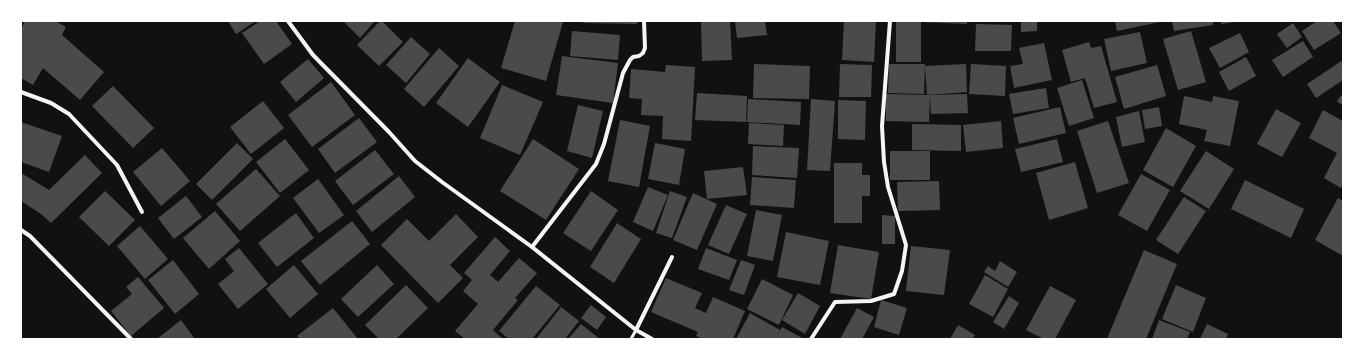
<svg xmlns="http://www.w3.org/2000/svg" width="1364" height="360" viewBox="0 0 1364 360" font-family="Helvetica,sans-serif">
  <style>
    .building { fill: #4a4a4a }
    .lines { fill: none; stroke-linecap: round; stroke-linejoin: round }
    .service { stroke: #f5f5f5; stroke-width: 3 }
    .minor { stroke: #f5f5f5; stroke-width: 4 }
  </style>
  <rect width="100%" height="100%" fill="#111"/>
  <g class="building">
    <path d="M25,21H55L66,27L62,35L104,72L80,100L43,68L33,85L21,78V29Z"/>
    <path d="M228,21H256L236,34Z"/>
    <path d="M260,21H276L292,44L264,64L242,33Z"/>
    <path d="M343,21H375L360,38Z"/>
    <path d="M380,21H382L403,42L379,66L357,45Z"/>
    <path d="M515,21H558L563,22L546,81L501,68Z"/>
    <path d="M584,21H637V24L583,23Z"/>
    <path d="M701,21H730L732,60L702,61Z"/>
    <path d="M735,21H765L767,35L737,38Z"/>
    <path d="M844,21H876L874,62L842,60Z"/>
    <rect x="896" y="21" width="25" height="41"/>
    <path d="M922,21H967V24L922,22Z"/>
    <path d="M1021,21H1037V31L1021,32Z"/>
    <path d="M1115,21H1160V22L1117,31Z"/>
    <path d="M1172,21H1213V25L1174,31Z"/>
    <path d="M1221,21H1235V22L1221,24Z"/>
    <path d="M1317,21H1333L1341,33L1314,50L1302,31Z"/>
    <path d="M1293,23L1302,37L1287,48L1277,34Z"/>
    <path d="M976,24L1012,25L1011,51H975Z"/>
    <path d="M572,31L620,35L618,60L570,56Z"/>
    <path d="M1191,31L1206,82L1178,90L1163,39Z"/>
    <path d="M1140,32L1147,63L1111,71L1104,39Z"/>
    <path d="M1240,33L1249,52L1220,68L1209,48Z"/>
    <path d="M411,37L430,54L406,83L386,65Z"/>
    <path d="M1303,41L1313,57L1283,77L1272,60Z"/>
    <path d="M1089,42L1091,48L1101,46L1117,102L1094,108L1085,78L1071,82L1062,50Z"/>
    <path d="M1044,43L1052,80L1014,88L1010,66L1023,64L1019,48Z"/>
    <path d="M439,48L459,66L424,107L404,89Z"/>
    <path d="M562,56L618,63L613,103L556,95Z"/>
    <path d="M1246,57L1256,76L1229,91L1219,72Z"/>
    <path d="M468,58L500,82L468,127L436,103Z"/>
    <path d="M308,59L324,78L296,102L280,82Z"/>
    <path d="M1343,60V80L1316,98L1307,84Z"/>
    <path d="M754,64L810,66L809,99L753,98Z"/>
    <path d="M840,64L872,65L871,97H839Z"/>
    <path d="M889,64H925L924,94L888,93Z"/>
    <path d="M966,64L967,92L927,95L925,66Z"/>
    <path d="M971,64L1006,66L1005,96L969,94Z"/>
    <path d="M666,65L695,67L691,141L662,139L663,116L641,115L642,99L629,98L631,69L665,72Z"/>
    <path d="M1157,65L1166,96L1124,109L1115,77Z"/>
    <path d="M1082,80L1094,118L1069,126L1057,88Z"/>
    <path d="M331,82L355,115L312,147L288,115Z"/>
    <path d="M502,85L543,102L520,155L480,138Z"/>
    <path d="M113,86L154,128L133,148L92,106Z"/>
    <path d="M1046,88L1049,108L1013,114L1009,94Z"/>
    <path d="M697,93L747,96L746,122L695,120Z"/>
    <path d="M1343,93V106L1337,101Z"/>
    <path d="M886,94L930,95L929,122L886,121Z"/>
    <path d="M967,94L968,113L931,114L930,95Z"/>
    <path d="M1184,96L1212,102L1213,96L1239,101L1230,146L1204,141L1207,130L1179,124Z"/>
    <path d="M748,99L801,102L800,125L747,122Z"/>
    <path d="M811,99L835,101L830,171L807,170Z"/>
    <path d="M838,100L866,101L865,140L838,139Z"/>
    <path d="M263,101L284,128L251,154L230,127Z"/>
    <path d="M578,105L603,111L592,158L567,151Z"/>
    <path d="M1060,107L1066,133L1019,144L1013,118Z"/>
    <path d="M1159,107L1162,126L1145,129L1142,110Z"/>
    <path d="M1276,109L1301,123L1282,157L1257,144Z"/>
    <path d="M1323,110L1343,121V184L1341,188L1324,178L1337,153L1309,138Z"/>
    <path d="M1139,111L1145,142L1122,147L1116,117Z"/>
    <path d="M359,118L377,142L335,173L318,149Z"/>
    <path d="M620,120L650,126L639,187L608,181Z"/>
    <path d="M1001,121L1003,148L966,152L963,125Z"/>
    <path d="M1108,121L1129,183L1097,193L1077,131Z"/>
    <path d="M21,122L62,136L49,172L21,162Z"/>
    <path d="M749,123L784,125L783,146L748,144Z"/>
    <path d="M912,124L961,125V151L912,150Z"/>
    <path d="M1166,128L1196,146L1173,187L1143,170Z"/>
    <path d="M285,139L309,170L280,193L256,162Z"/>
    <path d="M533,139L579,169L546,220L500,191Z"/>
    <path d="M1057,139L1063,162L1021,172L1015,149Z"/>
    <path d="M237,143L253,159L212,200L196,184Z"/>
    <path d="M655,143L685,149L679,185L648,179Z"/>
    <path d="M753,146L799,148L797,178L752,175Z"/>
    <path d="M162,148L190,181L161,206L133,172Z"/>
    <path d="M375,150L394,174L353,205L335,181Z"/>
    <rect x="890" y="151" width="40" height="29"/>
    <path d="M1206,151L1234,169L1209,209L1180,191Z"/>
    <path d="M85,155L102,173L51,223L41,214L21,201V173L49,190Z"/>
    <path d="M1075,162L1088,208L1049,220L1036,173Z"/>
    <path d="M834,163H862V175H870V196H862V223H834Z"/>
    <path d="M743,167L747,195L707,199L704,171Z"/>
    <path d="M256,169L280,196L240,231L216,204Z"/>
    <path d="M1141,174L1170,190L1147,231L1118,215Z"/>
    <path d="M399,176L415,197L372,232L356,211Z"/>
    <path d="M752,177L796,180L794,208L750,205Z"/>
    <path d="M318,179L344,215L319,233L293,198Z"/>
    <path d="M1245,180L1304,209L1291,238L1231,209Z"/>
    <path d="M939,181L940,210L898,211L897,182Z"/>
    <path d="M648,187L668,195L653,231L633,222Z"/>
    <path d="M105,191L135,220L109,246L79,217Z"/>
    <path d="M591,191L618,210L591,251L563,233Z"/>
    <path d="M670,191L687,197L672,238L656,233Z"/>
    <path d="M693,193L717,204L697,250L673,240Z"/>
    <path d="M186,196L202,217L174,239L158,218Z"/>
    <path d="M1184,197L1206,211L1178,254L1156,240Z"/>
    <path d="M1338,198L1343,201V256L1315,240Z"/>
    <path d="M726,205L747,214L729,254L708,245Z"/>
    <path d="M756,210L782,215L773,261L747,256Z"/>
    <path d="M215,211L240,241L209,269L183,238Z"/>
    <path d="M296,213L314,238L277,267L258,243Z"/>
    <path d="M456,214L478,237L450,265L463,278L438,303L381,245L407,219L429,241Z"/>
    <path d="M882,215L895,216V244H882Z"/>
    <path d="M352,221L370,244L320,285L301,261Z"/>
    <path d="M617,223L641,239L614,283L590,267Z"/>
    <path d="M140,226L168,259L145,279L117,246Z"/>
    <path d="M786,232L829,241L820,285L777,277Z"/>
    <path d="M495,237L510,251L490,275L498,282L519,258L537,273L515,298L518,300L493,330L503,339H465L455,331L478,304L463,291L472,280L464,273Z"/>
    <path d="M838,245L879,252L871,299L830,293Z"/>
    <path d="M911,246L950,250L944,295L906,291Z"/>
    <path d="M239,248L268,284L238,309L218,284L234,271L225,259Z"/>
    <path d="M706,248L737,260L729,280L698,269Z"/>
    <path d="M1144,250L1177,264L1146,339H1107Z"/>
    <path d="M173,260L199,294L175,314L148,280Z"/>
    <path d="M741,260L755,265L744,295L729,290Z"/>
    <path d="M1000,261L1017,272L1008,287L984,272L988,266L995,271Z"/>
    <path d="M294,265L318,294L290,318L266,289Z"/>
    <path d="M377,265L394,284L358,317L341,299Z"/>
    <path d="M985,275L1008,289L993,317L969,304Z"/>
    <path d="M138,277L164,308L131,336L111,311L132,294L126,287Z"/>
    <path d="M666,278L702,293L695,308L706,313L713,297L745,311L733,339H702L696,336L698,332L651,312Z"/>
    <path d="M762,279L793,295L779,325L747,309Z"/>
    <path d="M406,285L428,308L396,339H379L365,325Z"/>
    <path d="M1176,285L1206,298L1193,332L1162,319Z"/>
    <path d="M536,286L560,305L532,339H509L499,331Z"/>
    <path d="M1050,286L1076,300L1055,339H1044L1026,330Z"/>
    <path d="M798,293L820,306L805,334L782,320Z"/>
    <path d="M1009,296L1019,303L1004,329L993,322Z"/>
    <path d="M881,300L907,308L899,335L874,327Z"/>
    <path d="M591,305L606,317L597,330L581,318Z"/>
    <path d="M561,307L579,321L565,339H536Z"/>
    <path d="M333,308L358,339H300L297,336Z"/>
    <path d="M857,308L874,317L862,339H840Z"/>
    <path d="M750,313L780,330L776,338L782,327L804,339H736Z"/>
    <path d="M181,320L195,339H157Z"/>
    <path d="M1159,320L1190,332L1187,339H1152Z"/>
    <path d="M581,324L600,339H568Z"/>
    <path d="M1207,324L1228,334L1226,339H1200Z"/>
    <path d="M958,325L975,335L972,339H950Z"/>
  </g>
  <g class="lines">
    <path class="service" d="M631,339L636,330"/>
    <g class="minor">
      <path d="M288,21L313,55L389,132L415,161L442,182L532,247L636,330L652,339"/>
      <path d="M21,92L51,103L69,114L117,165L142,212"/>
      <path d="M21,230L30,236L131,339"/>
      <path d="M532,247L596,164L604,144L623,73L630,60L633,57L639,56L643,53L645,48L644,21"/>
      <path d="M636,330L672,257"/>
      <path d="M811,339L835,302L871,301L894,294L902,271L906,245L888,187L884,162L882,126L890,21"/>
    </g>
  </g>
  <rect width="1364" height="360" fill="none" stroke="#ffffff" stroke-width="44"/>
</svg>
